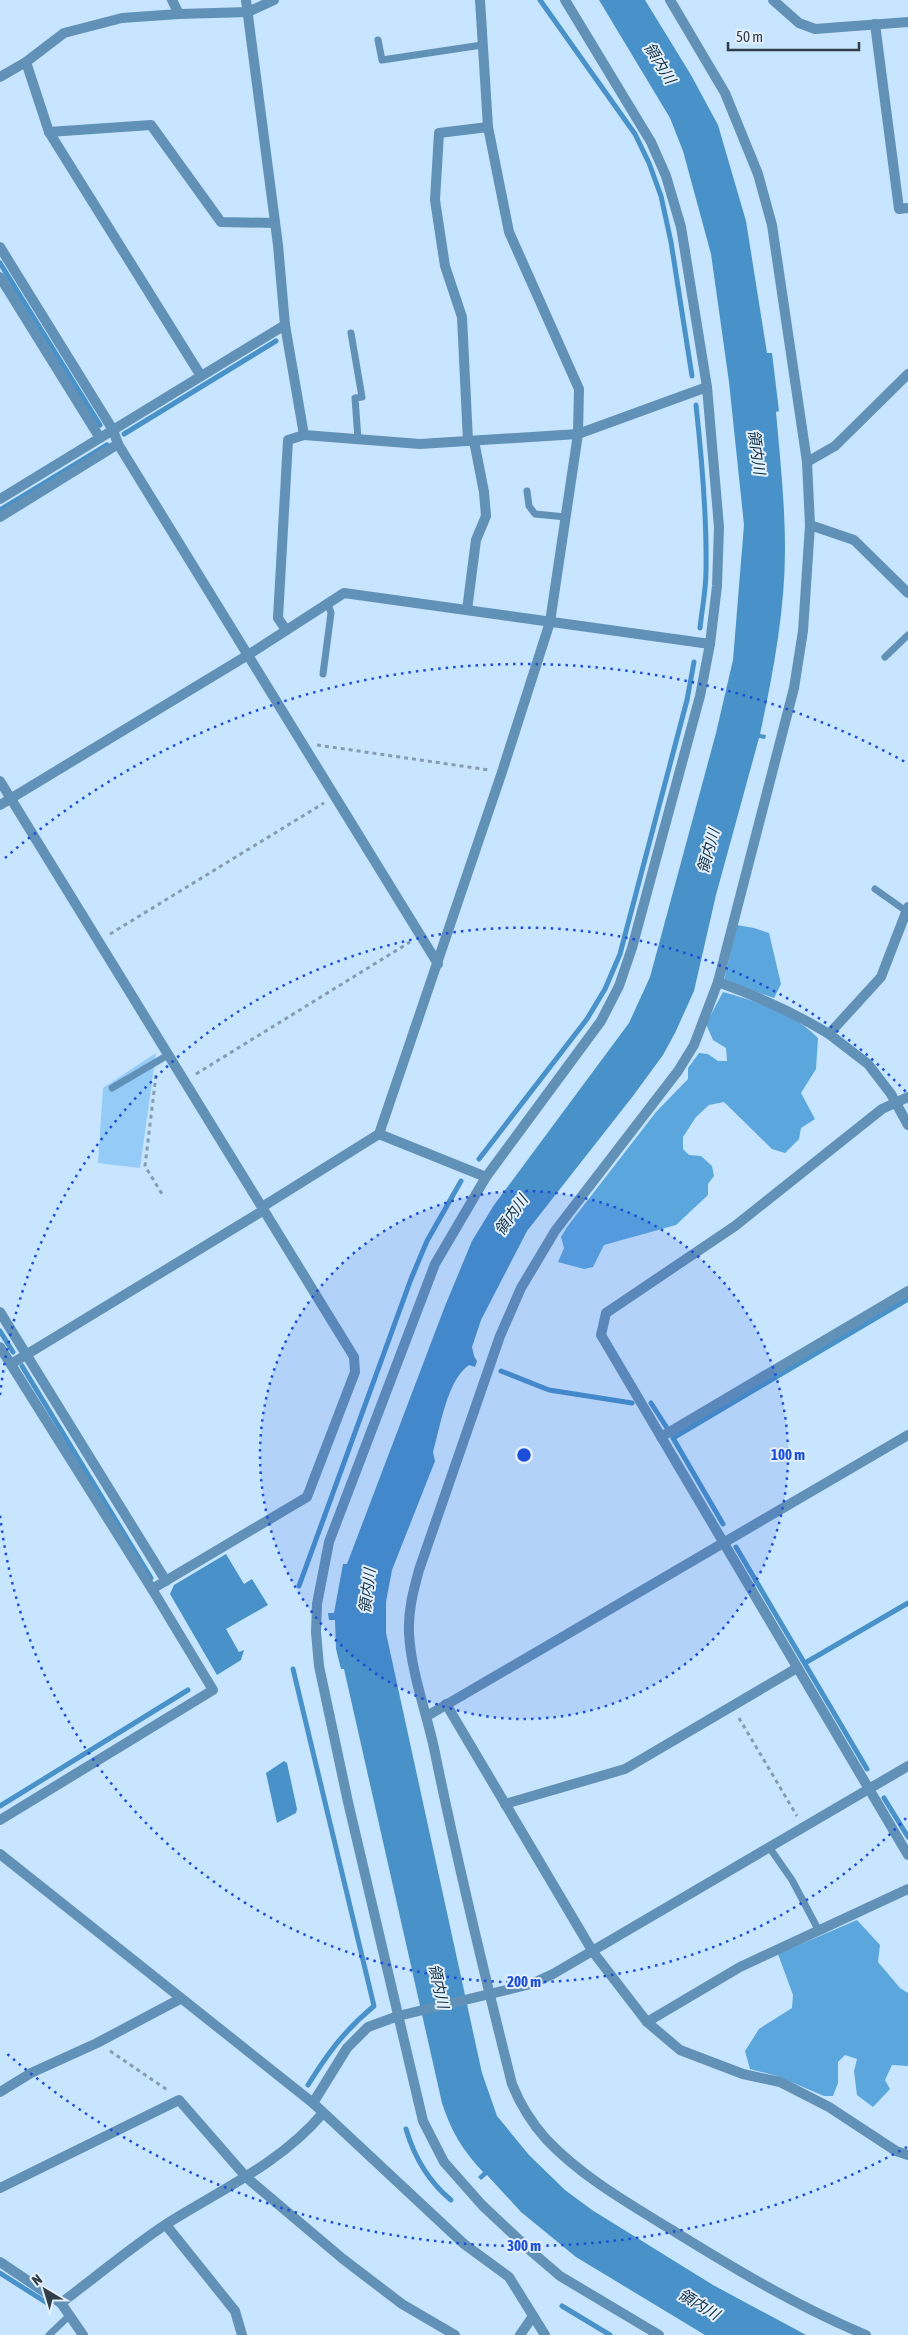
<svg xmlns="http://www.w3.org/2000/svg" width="908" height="2335" viewBox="0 0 908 2335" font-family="'Asap Condensed','Noto Sans JP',sans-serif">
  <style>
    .green { fill: #94cbf7 }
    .forest { fill: #5ca6de }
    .water { fill: #4891c9 }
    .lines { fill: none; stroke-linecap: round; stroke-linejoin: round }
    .stream { stroke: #4891c9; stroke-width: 5 }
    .path { stroke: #869caf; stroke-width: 3; stroke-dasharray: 4 4; stroke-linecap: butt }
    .lane { stroke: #6291b7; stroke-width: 7 }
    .street { stroke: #6291b7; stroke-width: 10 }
    .ring { fill: none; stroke: #1d4ed8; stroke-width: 2.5; stroke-dasharray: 2.5 5 }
    .labels { text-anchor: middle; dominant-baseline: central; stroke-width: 4; stroke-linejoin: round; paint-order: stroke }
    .water-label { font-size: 15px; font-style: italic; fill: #0e2e45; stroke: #e3effa }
    .centre { fill: #1d4ed8; stroke: #e3effa; stroke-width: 2.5 }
    .ring-label { font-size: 15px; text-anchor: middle; font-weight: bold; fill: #1d4ed8; stroke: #e3effa; stroke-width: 4; stroke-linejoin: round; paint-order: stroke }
  </style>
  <rect width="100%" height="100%" fill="#c7e5fe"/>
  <path class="green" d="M156,1053L140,1168L98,1163L103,1088Z"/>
  <g class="forest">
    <path d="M737,925L754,928L769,933L781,984L774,998L724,980Z"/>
    <path d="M723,992C756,1001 795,1014 818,1038L816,1069L801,1093L815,1119L801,1128L799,1139L785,1153L772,1149L724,1102L709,1105L696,1117L683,1137V1149L689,1155L701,1156L712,1166L714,1176L708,1184V1195L676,1225L604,1245L593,1267L584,1269L558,1262L564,1248L561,1237L567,1227L656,1112L688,1079V1068L699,1053L708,1054L718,1061H727L726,1048L713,1040L706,1024Z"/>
    <path d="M857,1920L880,1945L878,1962L900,1988L908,1993V2066L892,2065L885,2080L890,2089L873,2107L857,2095L854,2071L857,2059L845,2055L838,2062V2083L833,2096H824L777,2076L750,2069L745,2051L759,2029L792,2008L793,1995L778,1954Z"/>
  </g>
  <g class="water">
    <path d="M599,0H645L691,75L718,125L746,221L767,353H772L779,411L776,412C780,458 785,503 785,549C785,611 773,674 760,734L766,735L765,739L759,738L716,895L694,991L675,1033L663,1055L633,1096L527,1231L481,1320L472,1347L474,1356L477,1361L475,1367L469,1365C447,1380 440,1428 433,1452L435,1461L392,1570L386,1602V1633L482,2073L497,2116L529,2155L565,2190L592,2210L713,2285L806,2335H705L576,2257L521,2212L487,2175L481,2180L478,2177L483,2172C462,2149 452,2133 442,2103L344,1669H341L336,1649L335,1620H329L328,1613H334L343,1564H347L445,1306L472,1241L494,1205L629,1023L650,977L716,733L733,660L744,525L729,382L711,254L683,151L670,118Z"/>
    <path d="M226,1554L244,1584L252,1579L268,1605L226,1629L239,1652L244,1650L241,1660L217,1675L170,1594L174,1585Z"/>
    <path d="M284,1761L287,1763L297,1809L296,1813L277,1823L266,1773Z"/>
  </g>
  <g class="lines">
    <g class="stream">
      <path d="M540,0L635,134L649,163L661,196L671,242L692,376"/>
      <path d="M0,263L100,425"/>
      <path d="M696,405C702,460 707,515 706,571C706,590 702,609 700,628"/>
      <path d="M124,434L276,341"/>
      <path d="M0,510L107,445"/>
      <path d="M479,1159L587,1019L605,989L620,954L687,700L694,662"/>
      <path d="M0,1331L13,1352"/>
      <path d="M22,1366L151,1578"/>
      <path d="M501,1371L549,1390L632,1403"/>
      <path d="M651,1403L667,1428"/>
      <path d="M723,1524L673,1438L908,1299"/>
      <path d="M736,1547L867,1769"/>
      <path d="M299,1586L411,1279L427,1241L461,1181"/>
      <path d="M805,1663L908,1603"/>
      <path d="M293,1669L374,2006C344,2031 328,2053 308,2085"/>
      <path d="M884,1798L908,1837"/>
      <path d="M0,1806L188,1690"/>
      <path d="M406,2129C414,2156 429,2182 451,2200"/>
      <path d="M0,2273L47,2303"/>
      <path d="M562,2306L610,2335"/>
    </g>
    <g class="path">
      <path d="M317,745L489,770"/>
      <path d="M110,934L324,803"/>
      <path d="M196,1074L410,942"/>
      <path d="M156,1075L145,1166L162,1194"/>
      <path d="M739,1718L797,1816"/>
      <path d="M110,2051L169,2091"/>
    </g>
    <g class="lane">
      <path d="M378,40L382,60L482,45"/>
      <path d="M351,333L362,397L355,398L358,439"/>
      <path d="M527,491L529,506L535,514L566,517"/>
      <path d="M885,657L908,635"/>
      <path d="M323,674L331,613L328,603"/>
      <path d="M875,889L906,911"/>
      <path d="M112,1088L168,1055"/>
      <path d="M769,1847L792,1880L819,1931"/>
      <path d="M49,2335L69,2316"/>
    </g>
    <g class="street">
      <path d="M172,0L179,14"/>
      <path d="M246,0L278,245L285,325L304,435L288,440L278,618L286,630"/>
      <path d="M565,0L651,142L666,176L681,227L707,387L719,527L717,586L710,644L700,696L632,948L619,986L601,1021L486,1177L435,1264L329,1542L317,1604L316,1632L319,1666L348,1802L423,2121L444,2162L482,2205L532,2252L560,2276L659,2335"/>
      <path d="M670,0L725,93L758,174L772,225L807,462L810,525L803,631L794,688L718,982L694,1045L678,1071L555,1231L521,1288L500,1336L419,1570C413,1592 408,1611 409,1633C411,1672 426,1711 434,1748C457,1861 484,1973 512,2084C520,2104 531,2122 546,2139C582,2177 628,2203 672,2230C735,2269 798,2307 866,2335"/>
      <path d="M773,0L799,23L815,29L908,22"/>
      <path d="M875,24L899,209L908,208"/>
      <path d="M26,62L49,132L151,125L221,222L275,223"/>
      <path d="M0,77L26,62L64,33L122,18L179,14L248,12L274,0"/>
      <path d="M49,132L201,376"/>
      <path d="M0,247L113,430L118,444L438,964"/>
      <path d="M0,277L100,438"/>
      <path d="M304,435L420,444L578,434L707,387"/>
      <path d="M468,441L462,317L445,266L435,200L439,133L488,127"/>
      <path d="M807,462L835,446L908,374"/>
      <path d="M0,499L285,325"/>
      <path d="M0,517L118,444"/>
      <path d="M810,525L854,540L908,593"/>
      <path d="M467,610L476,540L486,516L484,492L474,441"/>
      <path d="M0,781L354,1357L355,1372L307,1497L152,1589L213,1690L0,1820"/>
      <path d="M0,805L248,655L344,593L710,644"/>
      <path d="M908,907L881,977L829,1034L868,1064L891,1094L908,1125"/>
      <path d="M718,982C757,996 793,1012 829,1034"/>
      <path d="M908,1097L882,1109L735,1226L606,1313L601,1335L908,1855"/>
      <path d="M379,1134L486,1177"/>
      <path d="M262,1207L379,1134L502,772L550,622L578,434L579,389L509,232L488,127L480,0"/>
      <path d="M0,1312L166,1581"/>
      <path d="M0,1347L152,1589"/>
      <path d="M11,1364L264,1210"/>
      <path d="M661,1437L908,1291"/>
      <path d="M446,1704L593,1952L647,2022L680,2050L743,2074L780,2082L829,2107L896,2151L908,2155"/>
      <path d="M427,1716L908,1435"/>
      <path d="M505,1804L625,1769L797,1668"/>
      <path d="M0,1854L313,2103L464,2244L509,2277L545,2335"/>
      <path d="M647,2022L740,1967L908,1889"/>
      <path d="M0,2092L31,2073L97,2043L180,1999"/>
      <path d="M313,2103L347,2048L368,2027L398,2016L531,1984L553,1974L908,1766"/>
      <path d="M0,2188L179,2100L247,2178L343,2259L402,2304L455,2335"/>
      <path d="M166,2225L235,2311L242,2335"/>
      <path d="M0,2262L61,2303L83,2335"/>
      <path d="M61,2303C96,2277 131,2247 168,2223C222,2189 281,2163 323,2113"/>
      <path d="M520,2335L533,2316"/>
    </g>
  </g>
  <circle cx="524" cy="1455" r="264" fill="#1d4ed8" fill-opacity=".12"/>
  <g class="ring">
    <circle cx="524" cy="1455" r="264"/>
    <path d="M906 1818A527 527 0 0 1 0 1515M0 1395A527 527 0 0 1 906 1092"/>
    <path d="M907 2147A791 791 0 0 1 5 2052M5 858A791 791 0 0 1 907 763"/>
  </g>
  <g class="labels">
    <g class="water-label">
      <text transform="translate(660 63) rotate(58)">領内川</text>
      <text transform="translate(757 452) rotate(82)">領内川</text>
      <text transform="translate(708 851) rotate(-75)">領内川</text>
      <text transform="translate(511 1215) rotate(-55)">領内川</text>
      <text transform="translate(367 1591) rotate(-83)">領内川</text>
      <text transform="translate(439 1986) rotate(78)">領内川</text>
      <text transform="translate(699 2304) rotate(31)">領内川</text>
    </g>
  </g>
  <circle cx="524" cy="1455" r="8" class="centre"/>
  <g class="ring-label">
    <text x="788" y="1460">100 m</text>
    <text x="524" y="1987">200 m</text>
    <text x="524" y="2251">300 m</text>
  </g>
  <g transform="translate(45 2290) rotate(322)" stroke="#e3effa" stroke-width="4" paint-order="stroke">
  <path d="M0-4L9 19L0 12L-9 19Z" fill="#313d47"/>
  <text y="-8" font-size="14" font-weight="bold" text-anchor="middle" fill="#313d47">N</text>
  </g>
  <path d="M728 42v8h131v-8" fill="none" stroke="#313d47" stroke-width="2.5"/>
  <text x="736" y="42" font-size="15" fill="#313d47" stroke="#e3effa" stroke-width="4" paint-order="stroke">50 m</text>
</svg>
